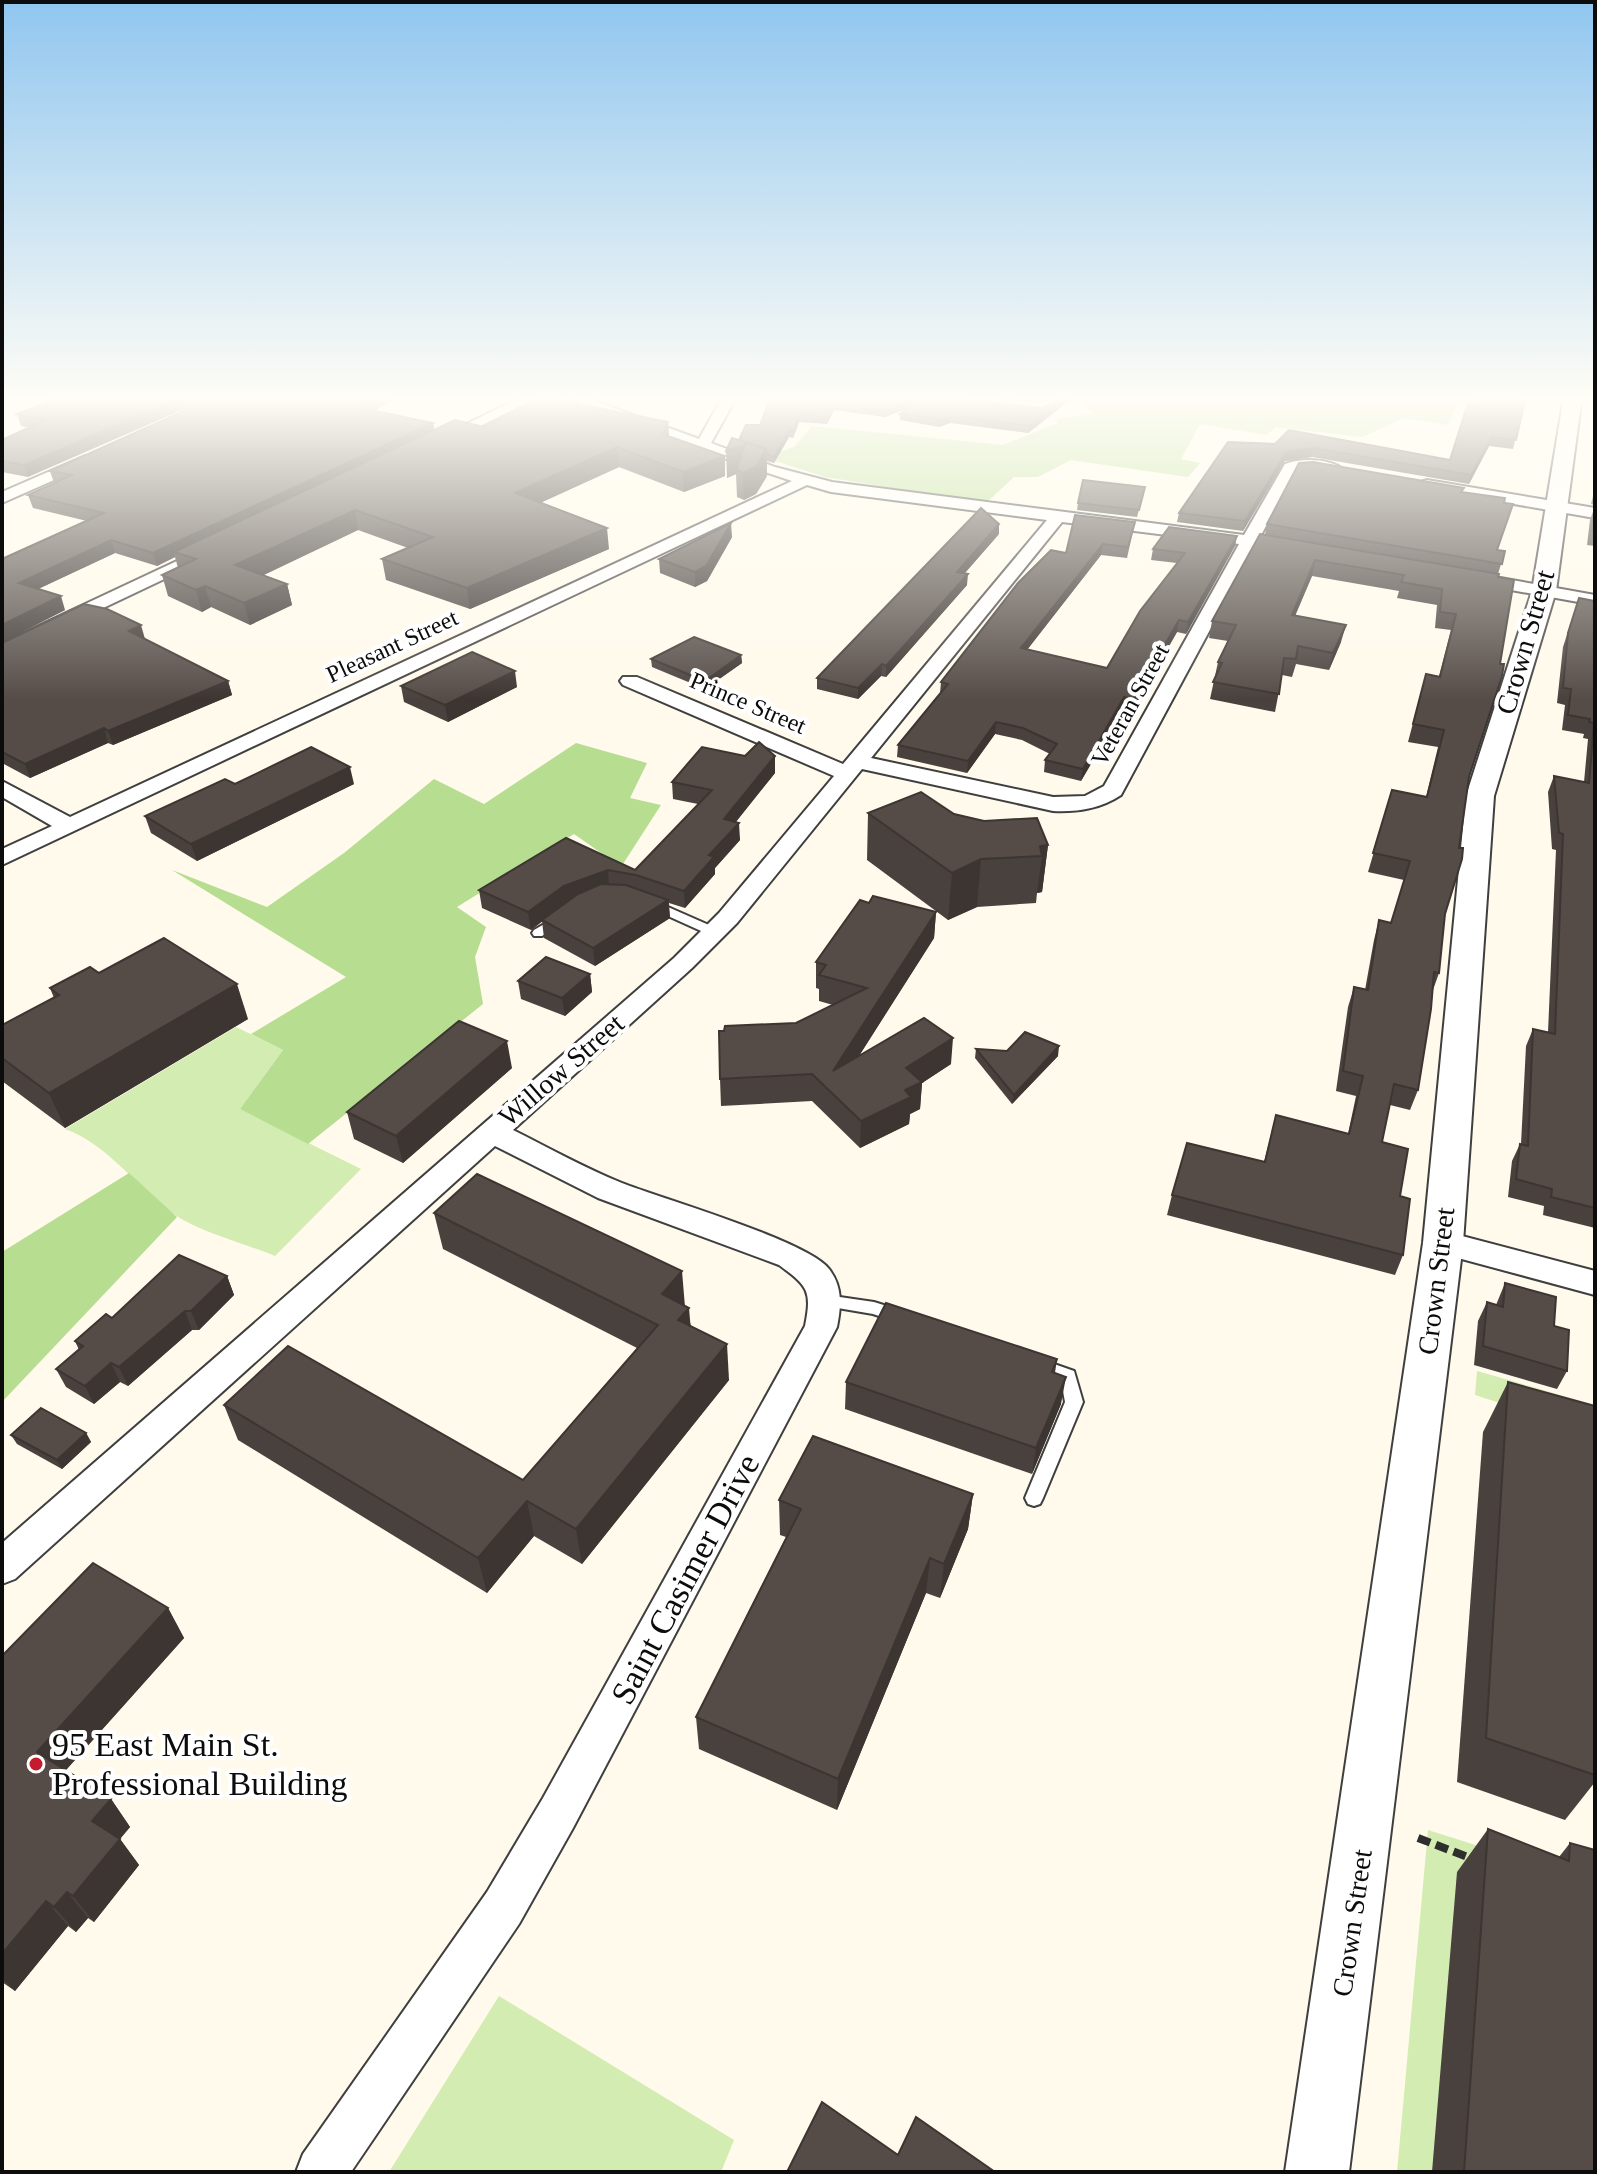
<svg xmlns="http://www.w3.org/2000/svg" width="1597" height="2174" viewBox="0 0 1597 2174" font-family="'Times New Roman',serif">
  <style>
    .green { fill: #d3ecb2 }
    .forest { fill: #b7dd91 }
    .lines { fill: none; stroke-linecap: round; stroke-linejoin: round }
    .service-casing { stroke: #3f3f3f; stroke-width: 4 }
    .minor-casing { stroke: #3f3f3f; stroke-width: 4 }
    .tertiary-casing { stroke: #3f3f3f; stroke-width: 4 }
    .path { stroke: #2e2e2e; stroke-width: 8; stroke-dasharray: 13 6; stroke-linecap: butt }
    .service { fill: #fff; fill-rule: evenodd }
    .minor { fill: #fff; fill-rule: evenodd }
    .tertiary { fill: #fff; fill-rule: evenodd }
    .wall { fill: #49413e }
    .shaded-wall { fill: #3c3532 }
    .building { fill: #554c48; stroke: #3c3532; stroke-width: 2 }
    .poi-dot { fill: #c41c2d; stroke: #fff; stroke-width: 3 }
    .labels { text-anchor: middle; dominant-baseline: central; stroke-width: 8; stroke-linejoin: round; paint-order: stroke }
    .far-street-label { font-size: 24px; fill: #0c0c0c; stroke: #fff }
    .street-label { font-size: 28px; fill: #0c0c0c; stroke: #fff }
    .near-street-label { font-size: 34px; fill: #0c0c0c; stroke: #fff }
    .near-poi-label { font-size: 34px; fill: #0c0c0c; stroke: #fff; text-anchor: start }
  </style>
  <rect width="100%" height="100%" fill="#fffaeb"/>
  <g class="green">
    <path d="M236,1027L283,1050L240,1109L361,1169L275,1256C249,1245 198,1231 177,1216C138,1190 110,1145 65,1129Z"/>
    <path d="M1477,1371L1595,1405V1434L1475,1395Z"/>
    <path d="M1428,1830L1595,1883L1432,2172H1397Z"/>
    <path d="M499,1996L734,2140L721,2172H389Z"/>
  </g>
  <g class="forest">
    <path d="M1092,396H1460L1448,425L1404,418L1362,437L1276,427L1267,435L1200,424L1181,459L1200,463L1188,477L1071,460L1038,477H1014L986,503L825,477L763,457L794,447L812,426L1003,445L1058,423L1057,419L1092,414L1084,405Z"/>
    <path d="M576,743L647,763L630,798L661,805L621,867L574,834L457,907L486,927L475,957L483,1004L308,1144L240,1109L283,1050L251,1034L346,977L172,870L267,907L344,853L434,779L484,804Z"/>
    <path d="M129,1173L177,1217L2,1402V1252Z"/>
  </g>
  <g class="lines">
    <g class="service-casing">
      <g id="service">
        <path d="M652,900L718,929L720,932L718,935H710L648,907L646,904L648,901Z"/>
        <path d="M560,915L564,916L566,919L564,922L542,936H534L532,933L534,930Z"/>
        <path d="M826,1295L874,1302L906,1312L908,1317L906,1322L900,1323L873,1314L820,1305L818,1301L820,1297Z"/>
        <path d="M1037,1358L1074,1371L1083,1402L1043,1498L1040,1504L1034,1506L1028,1504L1025,1498L1065,1402L1061,1380L1031,1370L1029,1365L1031,1360Z"/>
      </g>
    </g>
    <g class="minor-casing">
      <g id="minor">
        <path d="M523,396H540L444,444L439,445L432,441Z"/>
        <path d="M562,396H581L699,439L723,396H737L711,443L775,467L832,482L1244,535L1285,464C1301,458 1329,458 1343,469L1335,474L1296,470L1260,537L1291,541L1299,546L1291,551L1255,546L1121,795C1100,809 1078,812 1053,811L862,769L737,923L692,968L513,1130C549,1148 585,1168 622,1183C663,1199 808,1241 829,1269C843,1287 841,1307 837,1327L573,1828L519,1924L351,2172H296L303,2154L487,1892L543,1798L805,1326C812,1291 808,1286 779,1265L598,1198L495,1146L15,1579L2,1584V1543L674,958L719,913L834,776L623,685L620,681L623,677H637L843,764L1047,520L831,492L807,485L2,865V849L52,826L2,797V781L70,817L792,481L697,449ZM1062,522L1239,544L1104,786L1085,796L1053,797L871,758Z"/>
        <path d="M923,396H966L1040,403L1053,396H1070L1042,412L930,400Z"/>
        <path d="M85,456L90,458V464L2,503V492Z"/>
        <path d="M1427,480L1595,508V518L1421,488V482Z"/>
        <path d="M211,545L220,550L217,554L2,656V643Z"/>
        <path d="M1478,574L1595,595V605L1472,583L1469,579L1472,575Z"/>
        <path d="M1443,1231L1595,1271V1295L1432,1251L1427,1243L1432,1235Z"/>
      </g>
    </g>
    <g class="tertiary-casing">
      <path id="tertiary" d="M1564,396H1582L1556,591L1494,796L1463,1243L1349,2172H1285L1423,1243L1466,796L1532,591Z"/>
    </g>
    <path class="path" d="M1418,1838L1473,1859"/>
    <use href="#service" class="service"/>
    <use href="#minor" class="minor"/>
    <use href="#tertiary" class="tertiary"/>
  </g>
  <g class="wall">
    <path d="M64,396L28,477L2,472V440L30,428L21,426L17,414Z"/>
    <path d="M401,396L374,411L433,423L434,430L484,427L668,422L669,436L725,476L684,492L619,467L540,503L609,549L470,609L386,580L382,559L408,548L358,530L264,575L287,584L292,605L250,625L211,607L202,612L168,596L162,575L178,568L175,557L157,566L115,553L38,589L65,610L2,642V559L87,521L33,508L28,495L54,483L50,471Z"/>
    <path d="M771,396H930L1042,408L1070,400L1028,433L950,423L939,427L900,420V414L906,409L885,417L834,410L827,424L799,422L793,438L789,437L774,463L767,461V476L756,494L744,500L737,497L736,474L727,478L739,440L760,425Z"/>
    <path d="M994,396H1048L1039,400Z"/>
    <path d="M1477,396H1526L1513,449L1489,446L1469,484L1312,457L1285,461L1243,531L1177,522L1179,513L1275,444L1450,460L1476,404Z"/>
    <path d="M1145,487L1137,517L1077,510L1078,503Z"/>
    <path d="M1464,488L1462,492L1497,550L1505,551L1498,574L1469,777L1445,914L1439,973L1433,990L1418,1090L1410,1110L1390,1105L1382,1142L1400,1196L1403,1255L1395,1275L1167,1215L1172,1195L1264,1162L1276,1115L1348,1134L1356,1096L1336,1091L1348,1007L1354,987L1365,990L1374,940L1379,920L1391,923L1404,880L1368,872L1392,790L1426,797L1438,747L1408,742L1426,674L1439,676L1451,630L1435,628L1437,605L1397,598L1399,591L1312,576L1295,616L1341,642L1329,670L1296,664L1292,677L1282,675L1275,712L1210,699L1218,662L1228,641L1209,638L1212,621L1265,534L1267,524Z"/>
    <path d="M1595,488V505L1591,504Z"/>
    <path d="M1595,506V546L1587,545L1590,520Z"/>
    <path d="M1135,522L1127,558L1101,555L1027,650L1107,668L1177,563L1151,560L1153,549L1237,536L1235,546L1186,634L1177,632L1132,711L1123,709L1081,781L1044,772L1045,760L1050,754L1022,740L995,734L967,773L897,757L898,745L940,693L941,682L1066,553Z"/>
    <path d="M999,534L964,574L967,585L886,677L881,676L858,699L817,689V678Z"/>
    <path d="M732,537L707,581L695,587L660,573L659,559Z"/>
    <path d="M1579,598L1594,601L1595,599V1228L1543,1215L1544,1206L1508,1197L1512,1161L1520,1144H1521L1526,1046L1533,1029L1548,1032L1556,850L1552,849L1548,792L1554,776L1584,782L1588,739L1583,738L1584,734L1562,730L1565,705L1557,703L1563,647Z"/>
    <path d="M145,639L228,681L232,695L113,745L108,743L30,778L2,763V643Z"/>
    <path d="M741,655L742,663L705,689L652,667L651,659Z"/>
    <path d="M401,686L517,687L448,722L404,702Z"/>
    <path d="M745,756H775V773L736,822L740,840L715,868V874L685,908L669,903L670,918L595,966L544,938L542,921L531,930L482,908L479,890L566,838L635,870L698,804L673,799L672,782Z"/>
    <path d="M235,784H354L197,861L151,833L145,816Z"/>
    <path d="M868,813L954,814L984,821L1048,845L1042,892L1037,893L1036,903L977,907L948,920L867,860Z"/>
    <path d="M869,903L936,912L934,938L859,1056L951,1064L922,1083L920,1109L910,1114L909,1124L860,1148L812,1101L721,1106L720,1079L796,1023L833,1005L819,1001V989L816,988V962Z"/>
    <path d="M99,973L248,1019L65,1128L2,1081V1025L54,998L50,988Z"/>
    <path d="M590,974L592,992L565,1016L521,999L518,981Z"/>
    <path d="M976,1049L1058,1056L1012,1104L975,1058Z"/>
    <path d="M512,1068L403,1163L354,1139L347,1112Z"/>
    <path d="M434,1213L685,1305L691,1326L729,1380L582,1564L534,1536L487,1593L238,1440L224,1405L523,1480L637,1348L443,1249Z"/>
    <path d="M227,1276L234,1295L199,1330H192L128,1386L120,1382L94,1404L66,1387L56,1369L79,1350L75,1341L112,1318Z"/>
    <path d="M1505,1283L1554,1326L1567,1371L1557,1389L1474,1365L1478,1321L1487,1302L1496,1305Z"/>
    <path d="M1057,1359L1055,1373L1061,1404L1032,1474L845,1409L846,1382Z"/>
    <path d="M1508,1382L1595,1406V1782L1565,1820L1457,1782L1483,1432Z"/>
    <path d="M86,1433L91,1442L62,1469L17,1444L11,1435Z"/>
    <path d="M973,1494L968,1529L940,1598L926,1593L837,1810L699,1749L696,1717L786,1537L780,1535L779,1500Z"/>
    <path d="M168,1608L184,1638L66,1770L111,1799L130,1827L120,1839L139,1865L94,1922L88,1918L76,1932L68,1926L15,1991L2,1982V1656Z"/>
    <path d="M1488,1829L1559,1857L1570,1843L1595,2172H1432L1457,1872Z"/>
  </g>
  <g class="shaded-wall">
    <path d="M185,396H214L28,477L24,465Z"/>
    <path d="M378,396H401L359,419L357,407Z"/>
    <path d="M1067,396H1070V400L1028,433L1029,426Z"/>
    <path d="M921,397V403L885,417V410Z"/>
    <path d="M835,404L834,410L827,424L828,417Z"/>
    <path d="M799,416V422L793,438V431Z"/>
    <path d="M951,416L950,423L939,427L940,420Z"/>
    <path d="M668,422L669,441L662,434Z"/>
    <path d="M433,423L435,434L174,552L175,557L157,566L153,553Z"/>
    <path d="M789,431V437L774,463V457Z"/>
    <path d="M1492,437L1489,446L1469,484L1471,475Z"/>
    <path d="M746,444L736,470V474L727,478L726,451Z"/>
    <path d="M617,447L619,467L518,513L515,493Z"/>
    <path d="M1313,448L1312,457L1285,461L1243,531L1245,521L1286,452Z"/>
    <path d="M766,449L767,476L756,494L744,500L743,473Z"/>
    <path d="M725,456V476L684,492L683,472Z"/>
    <path d="M355,510L358,530L240,586L235,565Z"/>
    <path d="M731,523L732,537L707,581L695,587V572Z"/>
    <path d="M999,524V534L956,583L957,572Z"/>
    <path d="M607,528L609,549L470,609L467,588Z"/>
    <path d="M1237,536L1235,546L1186,634L1188,622Z"/>
    <path d="M111,540L115,553L23,596L19,583Z"/>
    <path d="M1103,544L1101,555L1019,660L1021,648Z"/>
    <path d="M1315,560L1312,576L1288,632L1292,615Z"/>
    <path d="M968,574L967,585L886,677V666Z"/>
    <path d="M287,584L292,605L250,625L244,603Z"/>
    <path d="M205,586L211,607L202,612L196,590Z"/>
    <path d="M61,596L65,610L2,642V625Z"/>
    <path d="M1179,620L1177,632L1132,711L1134,699Z"/>
    <path d="M141,625L145,639L129,631Z"/>
    <path d="M1346,625L1341,642L1329,670L1333,653Z"/>
    <path d="M741,655L742,663L705,689V681Z"/>
    <path d="M882,664L881,676L858,699V688Z"/>
    <path d="M515,671L517,687L448,722L445,705Z"/>
    <path d="M228,681L232,695L113,745L108,731Z"/>
    <path d="M1124,697L1123,709L1081,781L1083,769Z"/>
    <path d="M996,722L995,734L967,773L968,761Z"/>
    <path d="M104,728L108,743L30,778L25,764Z"/>
    <path d="M775,756V773L724,836V819Z"/>
    <path d="M350,767L354,784L197,861L191,844Z"/>
    <path d="M739,823L740,840L715,868V874L685,908L684,891L709,855Z"/>
    <path d="M1048,845L1042,892L1037,893L1042,856L1040,846Z"/>
    <path d="M981,859L977,907L948,920L952,873Z"/>
    <path d="M608,870L609,887L567,903L531,930L528,912L564,886Z"/>
    <path d="M668,900L670,918L595,966L593,948Z"/>
    <path d="M936,912L934,938L834,1095L833,1071Z"/>
    <path d="M590,974L592,992L565,1016L562,998Z"/>
    <path d="M237,984L248,1019L65,1128L49,1093Z"/>
    <path d="M953,1038L951,1064L922,1083L920,1109L910,1114L909,1124L860,1148L861,1121L906,1068Z"/>
    <path d="M507,1041L512,1068L403,1163L396,1136Z"/>
    <path d="M1059,1046L1058,1056L1012,1104L1014,1095Z"/>
    <path d="M682,1271L685,1307L662,1294Z"/>
    <path d="M227,1276L234,1295L199,1330L191,1311Z"/>
    <path d="M689,1308L692,1343L678,1320Z"/>
    <path d="M185,1311L192,1330L128,1386L119,1367Z"/>
    <path d="M727,1344L729,1380L582,1564L576,1529Z"/>
    <path d="M111,1363L120,1382L94,1404L85,1386Z"/>
    <path d="M1066,1377L1061,1404L1032,1474L1036,1448Z"/>
    <path d="M86,1433L91,1442L62,1469L57,1460Z"/>
    <path d="M973,1494L968,1529L940,1598L944,1564Z"/>
    <path d="M527,1501L534,1536L487,1593L478,1558Z"/>
    <path d="M930,1558L926,1593L837,1810L838,1779Z"/>
    <path d="M168,1608L184,1638L57,1780L37,1752Z"/>
    <path d="M111,1799L130,1827L112,1848L92,1821Z"/>
    <path d="M120,1839L139,1865L94,1922L73,1896Z"/>
    <path d="M67,1892L88,1918L76,1932L54,1907Z"/>
    <path d="M46,1901L68,1926L15,1991L2,1978V1954Z"/>
  </g>
  <g class="building">
    <path d="M64,396H185L24,465L2,461V440L46,420L17,414Z"/>
    <path d="M217,396H378L357,407L433,423L153,553L111,540L19,583L61,596L2,625V559L104,513L28,495L72,475L50,471Z"/>
    <path d="M771,396H928L1042,408L1067,396L1029,426L951,416L940,420L900,414L921,397L885,410L835,404L828,417L799,416L793,431H789L774,457L767,454L766,449L739,440L746,425H760Z"/>
    <path d="M1478,396H1526L1516,440L1492,437L1471,475L1313,448L1286,452L1245,521L1179,513L1228,442L1275,444L1289,430L1450,460L1468,403L1477,404Z"/>
    <path d="M543,397L668,422L662,434L725,456L683,472L617,447L515,493L607,528L467,588L382,559L433,537L355,510L235,565L287,584L244,603L205,586L196,590L162,575L196,559L174,552L455,420L484,427Z"/>
    <path d="M732,438L766,449L756,467L743,473L736,470L746,444L726,451Z"/>
    <path d="M1313,462L1464,488L1461,492L1505,498L1504,503L1513,504L1497,550L1505,551L1502,564L1267,524L1299,463Z"/>
    <path d="M1083,480L1145,487L1139,510L1078,503Z"/>
    <path d="M1595,506V532L1592,531Z"/>
    <path d="M981,508L999,524L957,572L968,574L886,666L882,664L858,688L817,678Z"/>
    <path d="M1075,515L1135,522L1128,547L1103,544L1021,648L1107,668L1140,611L1185,553L1153,549L1169,527L1237,536L1188,622L1179,620L1134,699L1124,697L1083,769L1045,760L1057,744L1023,728L996,722L968,761L898,745L948,684L941,682L1018,583L1051,550L1066,553Z"/>
    <path d="M731,523L706,566L695,572L659,559Z"/>
    <path d="M1260,534L1499,574L1498,577L1514,580L1500,664H1504L1502,676L1469,777L1459,848H1463L1462,859L1445,914L1439,973L1434,972L1431,1009L1418,1090L1394,1084L1382,1142L1408,1149L1400,1196L1410,1199L1403,1255L1172,1195L1187,1143L1265,1162L1276,1115L1349,1134L1363,1076L1343,1071L1354,987L1368,990L1379,920L1391,923L1410,861L1373,853L1392,790L1427,797L1444,730L1413,724L1426,674L1440,677L1456,614L1440,612L1442,589L1401,582L1404,575L1315,560L1292,615L1346,625L1333,653L1298,646L1296,659L1284,658L1279,694L1213,682L1222,663L1218,662L1236,625L1212,621Z"/>
    <path d="M1579,598L1595,601V1208L1551,1197L1552,1189L1516,1179L1520,1144L1528,1146L1533,1029L1555,1034L1563,834L1559,833L1554,776L1589,783L1594,723L1589,722L1590,719L1568,715L1571,689L1563,688L1568,633Z"/>
    <path d="M84,604L107,609L141,625L129,631L228,681L108,731L104,728L25,764L2,752V643Z"/>
    <path d="M694,637L741,655L705,681L651,659Z"/>
    <path d="M472,652L515,671L445,705L401,686Z"/>
    <path d="M759,742L775,756L724,819L739,823L709,855L714,857L684,891L636,875L608,870L564,886L528,912L479,890L566,838L635,870L712,790L672,782L702,747L745,756Z"/>
    <path d="M311,747L350,767L191,844L145,816L225,779L235,784Z"/>
    <path d="M921,792L954,814L984,821L1037,818L1048,845L1040,846L1042,856L981,859L952,873L868,813Z"/>
    <path d="M601,884L626,885L668,900L593,948L542,920L578,894Z"/>
    <path d="M873,896L936,912L833,1071L924,1018L953,1038L906,1068L922,1082L905,1090L911,1097L861,1121L812,1074L720,1079L719,1031H724L725,1026L796,1023L867,988L819,975L826,965L816,962L860,900L869,903Z"/>
    <path d="M164,938L237,984L49,1093L2,1058V1025L59,995L50,988L90,967L99,973Z"/>
    <path d="M546,957L590,974L562,998L518,981Z"/>
    <path d="M459,1021L507,1041L396,1136L347,1112Z"/>
    <path d="M1025,1032L1059,1046L1014,1095L976,1049L1007,1051Z"/>
    <path d="M477,1174L682,1271L662,1294L689,1308L678,1320L727,1344L576,1529L527,1501L478,1558L224,1405L288,1346L523,1480L658,1325L434,1213Z"/>
    <path d="M179,1255L227,1276L191,1311H185L119,1367L111,1363L85,1386L56,1369L83,1346L75,1341L106,1314L112,1318Z"/>
    <path d="M1505,1283L1556,1297L1554,1326L1569,1330L1567,1371L1483,1346L1487,1302L1503,1307Z"/>
    <path d="M886,1303L1057,1359L1052,1372L1066,1377L1036,1448L846,1382Z"/>
    <path d="M1508,1382L1595,1406V1775L1486,1738Z"/>
    <path d="M41,1408L86,1433L57,1460L11,1435Z"/>
    <path d="M813,1436L973,1494L944,1564L930,1558L838,1779L696,1717L801,1509L779,1500Z"/>
    <path d="M93,1563L168,1608L37,1752L111,1799L92,1821L120,1839L73,1896L67,1892L54,1907L46,1901L2,1954V1656Z"/>
    <path d="M1488,1829L1569,1861L1570,1843L1595,1850V2172H1464Z"/>
    <path d="M822,2102L898,2155L916,2117L995,2172H787Z"/>
  </g>
  <linearGradient id="sky" x2="0" y2="1"><stop stop-color="#90c6ef"/><stop offset="0.57" stop-color="#fffdf6"/><stop offset="1" stop-color="#fffdf6" stop-opacity="0"/></linearGradient>
  <rect width="1597" height="700" fill="url(#sky)"/>
  <circle class="poi-dot" cx="36" cy="1764" r="8"/>
  <g class="labels">
    <g class="far-street-label">
      <text transform="translate(392 646) rotate(-25)">Pleasant Street</text>
      <text transform="translate(748 703) rotate(23)">Prince Street</text>
      <text transform="translate(1130 705) rotate(-61)">Veteran Street</text>
    </g>
    <g class="street-label">
      <text transform="translate(1525 642) rotate(-74)">Crown Street</text>
      <text transform="translate(561 1070) rotate(-41)">Willow Street</text>
      <text transform="translate(1436 1281) rotate(-83)">Crown Street</text>
      <text transform="translate(1352 1923) rotate(-82)">Crown Street</text>
    </g>
    <g class="near-street-label">
      <text transform="translate(685 1579) rotate(-62)">Saint Casimer Drive</text>
    </g>
    <g class="near-poi-label">
      <text x="52" y="1744">95 East Main St.<tspan x="52" dy="39">Professional Building</tspan></text>
    </g>
  </g>
  <rect width="1597" height="2174" fill="none" stroke="#0c0c0c" stroke-width="8"/>
</svg>
